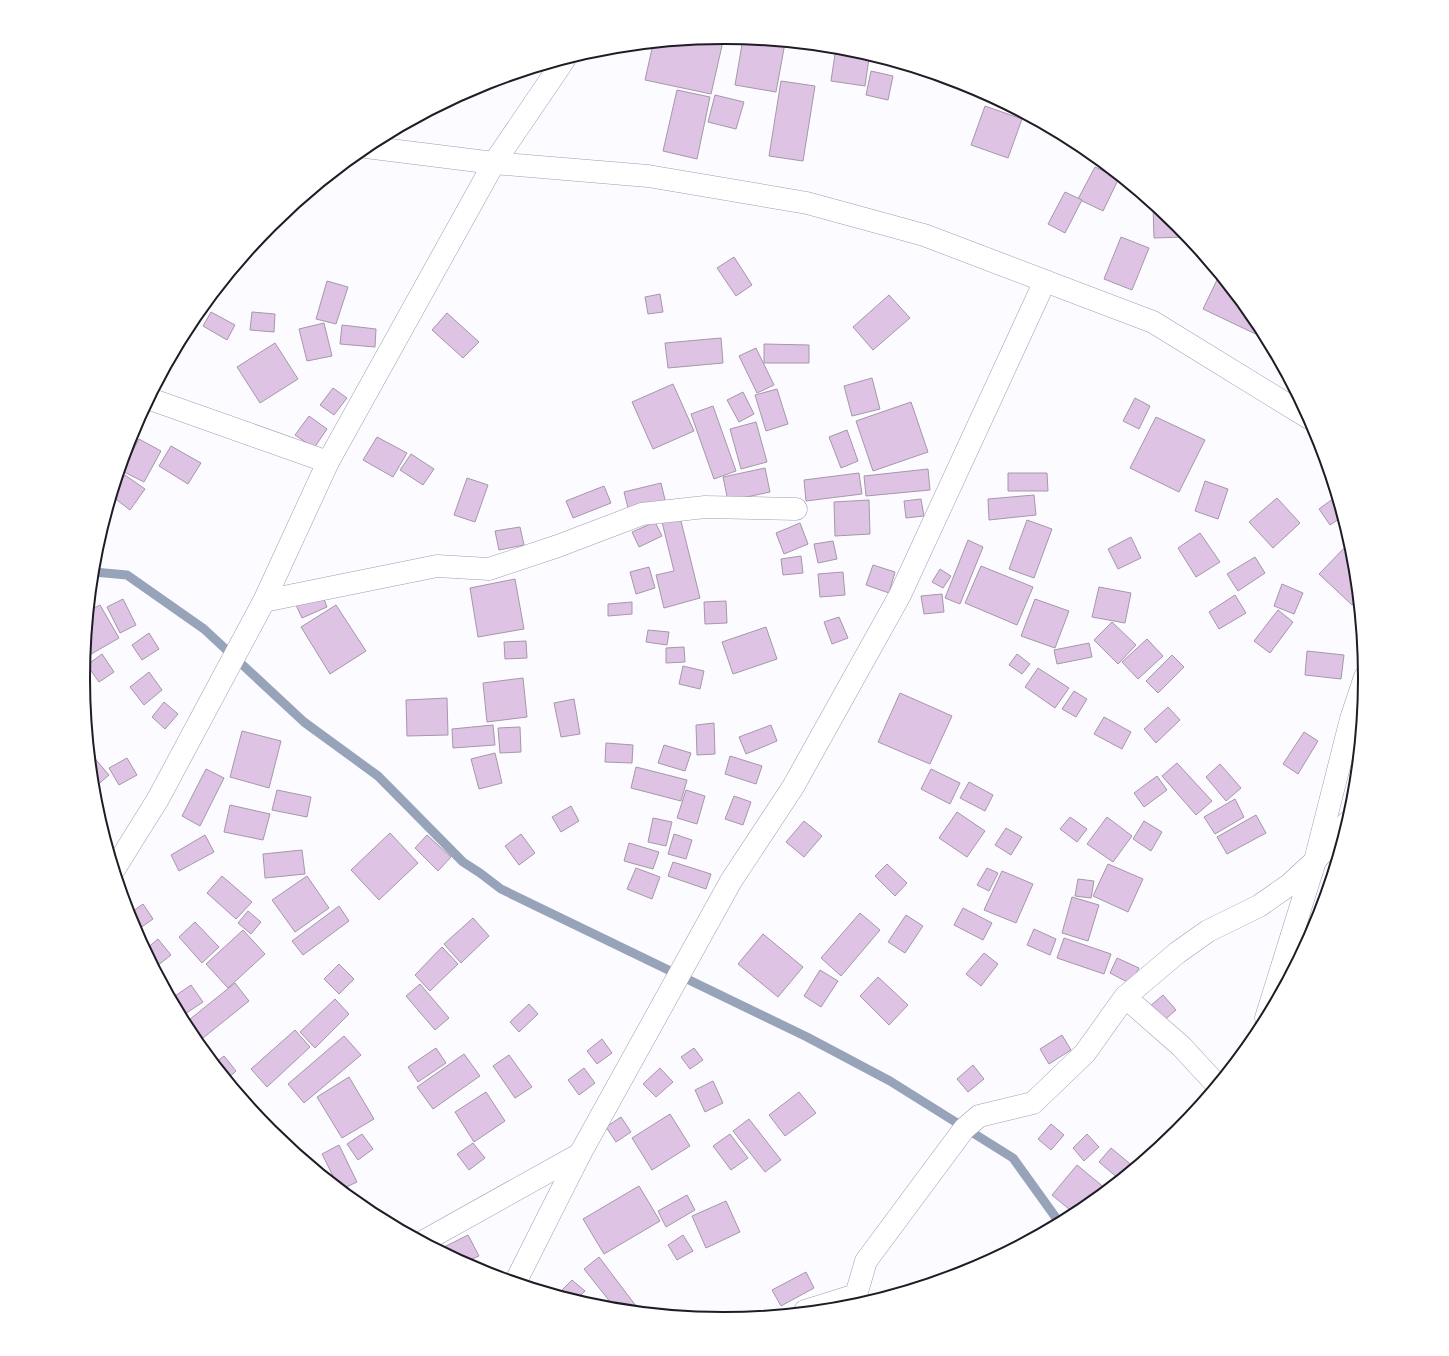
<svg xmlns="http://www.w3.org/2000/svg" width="1449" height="1356" viewBox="0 0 1449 1356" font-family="'DejaVu Sans',sans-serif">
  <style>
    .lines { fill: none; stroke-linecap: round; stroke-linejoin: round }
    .stream { stroke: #97a3b9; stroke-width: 9 }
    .building { fill: #dec3e5; stroke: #a598a8 }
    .minor-casing { stroke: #a19daf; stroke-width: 23 }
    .minor { stroke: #fff; stroke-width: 22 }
    .rim { fill: none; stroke: #1f1d24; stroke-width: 2 }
  </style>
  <rect width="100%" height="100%" fill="#fcfbff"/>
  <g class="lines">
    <path class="stream" d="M94,572L127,575L204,629L304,722L378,776L463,862L480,873L501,889L807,1037L890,1081L1013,1158L1059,1222"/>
  </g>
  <g class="building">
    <path d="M724,37L711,94L645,80L653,44Z"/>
    <path d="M743,39L785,43L776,92L735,85Z"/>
    <path d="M835,54L869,58L865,86L831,81Z"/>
    <path d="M871,71L893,76L888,100L866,95Z"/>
    <path d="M781,81L815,86L803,161L769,156Z"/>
    <path d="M677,90L710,97L697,159L663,151Z"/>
    <path d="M715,95L744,102L736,129L708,122Z"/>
    <path d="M985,106L1022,119L1008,158L971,145Z"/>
    <path d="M1095,167L1119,178L1103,211L1078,199Z"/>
    <path d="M1065,192L1082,200L1065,233L1048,224Z"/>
    <path d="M1153,205L1178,225L1184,233L1185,237L1154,238Z"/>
    <path d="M1121,237L1149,248L1132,290L1104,279Z"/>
    <path d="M734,257L752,285L736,296L717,268Z"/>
    <path d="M1217,280L1227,285L1258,322L1264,338L1203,309Z"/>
    <path d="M327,281L348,287L336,324L316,319Z"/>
    <path d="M660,294L663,312L648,314L645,297Z"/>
    <path d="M889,295L910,318L873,350L853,327Z"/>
    <path d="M211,312L235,325L227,340L203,326Z"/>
    <path d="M252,312L275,314L274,332L250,330Z"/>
    <path d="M447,313L479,342L463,358L432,330Z"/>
    <path d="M324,323L332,356L307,361L299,329Z"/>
    <path d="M342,325L376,329L375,347L340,344Z"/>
    <path d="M721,338L723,363L668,368L665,343Z"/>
    <path d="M275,343L298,379L260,403L237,367Z"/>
    <path d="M764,344L809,345V363H764Z"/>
    <path d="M756,348L774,385L757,393L739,356Z"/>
    <path d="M872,378L880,409L852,416L844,386Z"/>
    <path d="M673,384L694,431L653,449L632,402Z"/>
    <path d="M333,388L347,398L334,415L320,405Z"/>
    <path d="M777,389L788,424L766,431L755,395Z"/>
    <path d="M743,392L754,414L739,422L727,400Z"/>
    <path d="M1135,398L1150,406L1139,429L1123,421Z"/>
    <path d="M911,402L928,452L873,471L856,421Z"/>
    <path d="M713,406L736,471L714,479L691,414Z"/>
    <path d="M309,416L327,429L314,448L295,435Z"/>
    <path d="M1156,417L1205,440L1179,492L1130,468Z"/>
    <path d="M756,422L767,462L741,469L730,429Z"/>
    <path d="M847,430L858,461L841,468L829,437Z"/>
    <path d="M377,437L407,453L393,477L363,460Z"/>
    <path d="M139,439L161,451L144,482L122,471Z"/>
    <path d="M171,446L201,463L188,484L159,466Z"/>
    <path d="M411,454L434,469L423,485L400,470Z"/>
    <path d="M765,468L770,492L728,501L723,477Z"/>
    <path d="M928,469L930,490L866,496L864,476Z"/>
    <path d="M859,473L862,494L806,501L804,480Z"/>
    <path d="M1008,473H1047L1048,491H1008Z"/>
    <path d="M125,475L145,489L130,510L113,497L115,488Z"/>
    <path d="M467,478L488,485L475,522L454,515Z"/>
    <path d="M1205,481L1228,489L1218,519L1195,511Z"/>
    <path d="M661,483L666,504L629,512L624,492Z"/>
    <path d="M604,486L611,503L573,518L566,501Z"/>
    <path d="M1034,495L1036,515L989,520L988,499Z"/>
    <path d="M1277,498L1300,523L1273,548L1249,522Z"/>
    <path d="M1334,498L1338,504L1342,517L1330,525L1319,509Z"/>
    <path d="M921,499L924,516L906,518L904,501Z"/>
    <path d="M869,500L870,534L835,536L834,502Z"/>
    <path d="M680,517L700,598L664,608L656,575L674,571L662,522Z"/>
    <path d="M1027,520L1052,529L1034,578L1009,569Z"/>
    <path d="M655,522L662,536L639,547L632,532Z"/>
    <path d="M800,523L808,544L784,554L776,533Z"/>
    <path d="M520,527L524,545L499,550L495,531Z"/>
    <path d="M1200,533L1220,562L1196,577L1178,548Z"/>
    <path d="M1131,537L1141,558L1118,569L1108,549Z"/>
    <path d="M968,540L983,547L960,604L945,598Z"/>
    <path d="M833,541L837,559L818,563L814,544Z"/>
    <path d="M1350,542L1353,553L1358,599L1352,605L1319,574Z"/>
    <path d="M801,556L803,573L783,575L781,559Z"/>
    <path d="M1255,557L1265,573L1238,591L1227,574Z"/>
    <path d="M873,565L895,572L889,593L866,585Z"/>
    <path d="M981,566L1033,587L1017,625L965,603Z"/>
    <path d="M649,567L655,588L636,594L630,572Z"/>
    <path d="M940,569L951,576L943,588L932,582Z"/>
    <path d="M843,572L845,595L820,597L818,574Z"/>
    <path d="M515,579L524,629L478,637L470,588Z"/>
    <path d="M1282,584L1303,593L1294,614L1274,606Z"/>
    <path d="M1099,587L1131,593L1125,623L1092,617Z"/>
    <path d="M322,594L327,607L302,618L296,605Z"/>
    <path d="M942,594L944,612L924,614L921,596Z"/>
    <path d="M1235,595L1246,613L1219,629L1209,612Z"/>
    <path d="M123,599L136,625L120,633L107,607Z"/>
    <path d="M1035,599L1069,611L1055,648L1021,636Z"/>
    <path d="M726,601L727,623L705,624L704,602Z"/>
    <path d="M632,602V614L608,616V604Z"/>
    <path d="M100,605L119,638L86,657L90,610Z"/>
    <path d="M336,605L366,651L330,674L301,627Z"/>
    <path d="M1278,610L1293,622L1270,653L1254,641Z"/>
    <path d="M839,617L848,638L832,644L824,622Z"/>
    <path d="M1112,622L1136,645L1118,664L1094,640Z"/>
    <path d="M766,627L777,659L733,674L722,642Z"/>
    <path d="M648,630L669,632L667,645L646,642Z"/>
    <path d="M149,633L159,649L142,660L132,645Z"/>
    <path d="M1147,639L1163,656L1138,679L1122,662Z"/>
    <path d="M526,641L527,658L505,659L504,642Z"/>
    <path d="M1089,643L1092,657L1057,664L1054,650Z"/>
    <path d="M684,647L685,662L666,663V648Z"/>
    <path d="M1307,651L1344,655L1341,679L1305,675Z"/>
    <path d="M102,654L114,672L99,682L87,665Z"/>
    <path d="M1017,654L1030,664L1022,674L1009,665Z"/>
    <path d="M1172,655L1184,667L1158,693L1146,681Z"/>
    <path d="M683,666L704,671L700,689L679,684Z"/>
    <path d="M1038,668L1069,688L1055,708L1025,687Z"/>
    <path d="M149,672L162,690L144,705L130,687Z"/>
    <path d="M523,678L527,717L487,722L483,683Z"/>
    <path d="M1074,691L1087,699L1076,717L1062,709Z"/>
    <path d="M900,693L952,716L930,764L878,742Z"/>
    <path d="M447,698L448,735L407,736L406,700Z"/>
    <path d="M574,699L580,734L561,737L554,703Z"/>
    <path d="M164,702L178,714L165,729L152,717Z"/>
    <path d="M1168,707L1180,720L1156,743L1144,729Z"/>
    <path d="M1104,717L1131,732L1122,749L1094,734Z"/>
    <path d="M714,723L715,754L697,755L696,725Z"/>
    <path d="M493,725L495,745L453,748L452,729Z"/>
    <path d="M771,725L777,741L746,754L739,737Z"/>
    <path d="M520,727L521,752L500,753L498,728Z"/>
    <path d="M242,731L281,741L269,788L230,777Z"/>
    <path d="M1304,732L1318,741L1298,774L1283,764Z"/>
    <path d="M606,743L633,745L632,763L605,762Z"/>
    <path d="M664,745L691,753L685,771L658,763Z"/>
    <path d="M495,753L502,783L479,789L471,759Z"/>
    <path d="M91,754L109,775L94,788Z"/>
    <path d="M730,756L762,766L756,784L725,774Z"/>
    <path d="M127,758L137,775L119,785L109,768Z"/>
    <path d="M1177,763L1212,801L1196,815L1162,776Z"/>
    <path d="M1220,764L1241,788L1226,801L1206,777Z"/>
    <path d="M636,767L687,780L681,801L631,788Z"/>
    <path d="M206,769L224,778L200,826L182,816Z"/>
    <path d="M931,769L960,783L950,804L921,789Z"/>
    <path d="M1157,776L1167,790L1144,807L1134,793Z"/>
    <path d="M969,782L993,795L985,811L960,798Z"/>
    <path d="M277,790L311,797L307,817L272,810Z"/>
    <path d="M686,790L705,796L697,824L677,818Z"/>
    <path d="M734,796L751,802L743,825L725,819Z"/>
    <path d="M1235,799L1244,817L1215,834L1204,817Z"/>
    <path d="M230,805L270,814L263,840L224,832Z"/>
    <path d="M571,806L579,821L561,832L552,817Z"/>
    <path d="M957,812L985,831L967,857L939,838Z"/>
    <path d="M1256,815L1266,833L1227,854L1217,837Z"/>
    <path d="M1070,817L1087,829L1077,842L1060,829Z"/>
    <path d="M1107,817L1132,836L1113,862L1087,844Z"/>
    <path d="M653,818L672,822L666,846L648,842Z"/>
    <path d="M804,821L822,836L804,857L786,842Z"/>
    <path d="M1144,821L1162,832L1151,851L1133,839Z"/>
    <path d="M1006,828L1022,837L1011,855L995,845Z"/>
    <path d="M390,833L418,863L379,900L351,870Z"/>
    <path d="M521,834L535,853L519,865L505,846Z"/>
    <path d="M674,834L692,840L686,859L668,854Z"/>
    <path d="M205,835L214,852L179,871L171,855Z"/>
    <path d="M427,835L451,857L438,871L415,848Z"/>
    <path d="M629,843L659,852L653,869L624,861Z"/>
    <path d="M302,850L305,874L265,878L263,854Z"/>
    <path d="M673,862L711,874L706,889L668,876Z"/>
    <path d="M887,864L907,883L895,896L875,876Z"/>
    <path d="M1108,864L1143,879L1128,912L1093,896Z"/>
    <path d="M636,868L660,877L652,899L627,889Z"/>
    <path d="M987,868L998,873L989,891L977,885Z"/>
    <path d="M1002,871L1033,884L1016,923L984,910Z"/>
    <path d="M222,876L252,902L236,919L207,893Z"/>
    <path d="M307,876L329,908L295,932L272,900Z"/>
    <path d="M1078,879L1094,881L1091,898L1075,896Z"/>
    <path d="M1072,897L1099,905L1088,941L1062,933Z"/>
    <path d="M143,904L153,919L136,931L129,914Z"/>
    <path d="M339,906L349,921L303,955L292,941Z"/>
    <path d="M963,908L992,923L983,940L954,925Z"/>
    <path d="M248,911L261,922L251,934L238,923Z"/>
    <path d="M860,913L880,930L841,976L821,958Z"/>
    <path d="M906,915L923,926L905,953L888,942Z"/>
    <path d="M473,918L489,936L461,963L444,944Z"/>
    <path d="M195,922L219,947L202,963L179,937Z"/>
    <path d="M1034,929L1056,939L1050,955L1027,945Z"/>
    <path d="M243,930L265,954L228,988L206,964Z"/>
    <path d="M763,934L803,967L778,997L738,964Z"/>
    <path d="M1064,938L1111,954L1104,974L1057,958Z"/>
    <path d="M158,939L171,955L156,967L146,949Z"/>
    <path d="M442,947L458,964L430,991L415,975Z"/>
    <path d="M984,953L998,964L981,986L966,974Z"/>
    <path d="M1117,958L1139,968L1131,984L1110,973Z"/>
    <path d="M339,964L354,979L339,994L324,979Z"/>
    <path d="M820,970L838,981L821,1007L804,996Z"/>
    <path d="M878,977L908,1005L889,1025L860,996Z"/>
    <path d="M235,983L249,1001L203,1038L189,1020Z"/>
    <path d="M420,984L449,1018L435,1030L406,996Z"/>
    <path d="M191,985L203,1002L182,1016L172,998Z"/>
    <path d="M1163,995L1176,1010L1162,1022L1149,1007Z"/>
    <path d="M335,999L349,1014L315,1048L300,1032Z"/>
    <path d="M529,1004L538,1014L519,1032L510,1022Z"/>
    <path d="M295,1030L310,1047L267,1087L251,1069Z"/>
    <path d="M1062,1035L1071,1050L1049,1064L1040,1049Z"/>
    <path d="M344,1036L361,1055L304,1103L288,1084Z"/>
    <path d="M602,1039L612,1053L597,1064L587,1051Z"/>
    <path d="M436,1048L446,1063L418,1082L408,1067Z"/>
    <path d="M694,1048L703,1060L690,1069L681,1057Z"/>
    <path d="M464,1054L480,1076L433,1109L417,1087Z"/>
    <path d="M509,1055L532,1087L515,1098L493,1066Z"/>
    <path d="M224,1056L236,1071L228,1078L215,1063Z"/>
    <path d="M973,1065L984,1079L968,1092L957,1079Z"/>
    <path d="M584,1068L595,1083L579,1095L568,1080Z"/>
    <path d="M660,1068L673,1082L656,1097L643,1084Z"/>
    <path d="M349,1077L374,1119L342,1138L317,1097Z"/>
    <path d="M713,1081L723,1103L705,1112L695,1090Z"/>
    <path d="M486,1092L505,1121L474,1142L455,1112Z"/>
    <path d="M799,1092L816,1113L785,1136L769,1115Z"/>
    <path d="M670,1114L690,1146L652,1170L632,1138Z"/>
    <path d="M621,1117L631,1132L616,1142L606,1127Z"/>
    <path d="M749,1119L781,1160L765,1172L733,1131Z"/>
    <path d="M1051,1124L1064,1135L1051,1150L1038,1139Z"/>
    <path d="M362,1134L373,1149L358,1160L347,1144Z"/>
    <path d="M730,1134L748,1158L731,1170L713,1146Z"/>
    <path d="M1087,1134L1099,1147L1084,1161L1073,1148Z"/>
    <path d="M473,1143L485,1158L469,1170L457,1154Z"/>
    <path d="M339,1145L357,1182L342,1189L338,1186L322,1154Z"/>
    <path d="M1111,1148L1134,1167L1119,1179L1099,1162Z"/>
    <path d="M1077,1165L1106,1189L1075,1214L1052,1195Z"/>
    <path d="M639,1186L660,1221L604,1254L583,1219Z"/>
    <path d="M687,1195L695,1210L666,1227L658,1211Z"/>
    <path d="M726,1201L740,1232L706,1248L692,1216Z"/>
    <path d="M468,1235L479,1256L465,1262L440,1249Z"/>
    <path d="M683,1235L693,1251L677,1260L668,1245Z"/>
    <path d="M599,1257L636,1306L631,1310L615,1308L584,1269Z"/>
    <path d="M806,1272L814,1288L781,1306L772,1290Z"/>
    <path d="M572,1280L585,1291L576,1300L558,1294Z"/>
  </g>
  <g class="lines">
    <g class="minor-casing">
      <g id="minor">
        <path d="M366,147L494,163L648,176L807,203L924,235L1153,322L1309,418"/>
        <path d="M150,399L328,462"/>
        <path d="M264,601L437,566L489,569L558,546L642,514L705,507L796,509"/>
        <path d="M115,868L158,799L264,601L328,462L494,163L564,60"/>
        <path d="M1125,997L1182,1047L1216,1084"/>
        <path d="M1266,1018L1315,861L1351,719L1365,677"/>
        <path d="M424,1241L580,1154"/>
        <path d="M516,1281L580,1154L731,881L793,787L900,595L1045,281"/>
        <path d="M805,1311L856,1295L866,1261L964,1129L979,1116L1033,1103L1085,1053L1125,997L1177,953L1208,931L1259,906L1289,885L1315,861L1347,823"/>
      </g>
    </g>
    <use href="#minor" class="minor"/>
  </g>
  <path d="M0 0H1449V1356H0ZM90 678a634 634 0 1 1 1268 0a634 634 0 1 1-1268 0Z" fill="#fff" fill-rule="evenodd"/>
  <path class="rim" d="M90 678a634 634 0 1 1 1268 0a634 634 0 1 1-1268 0Z"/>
</svg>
